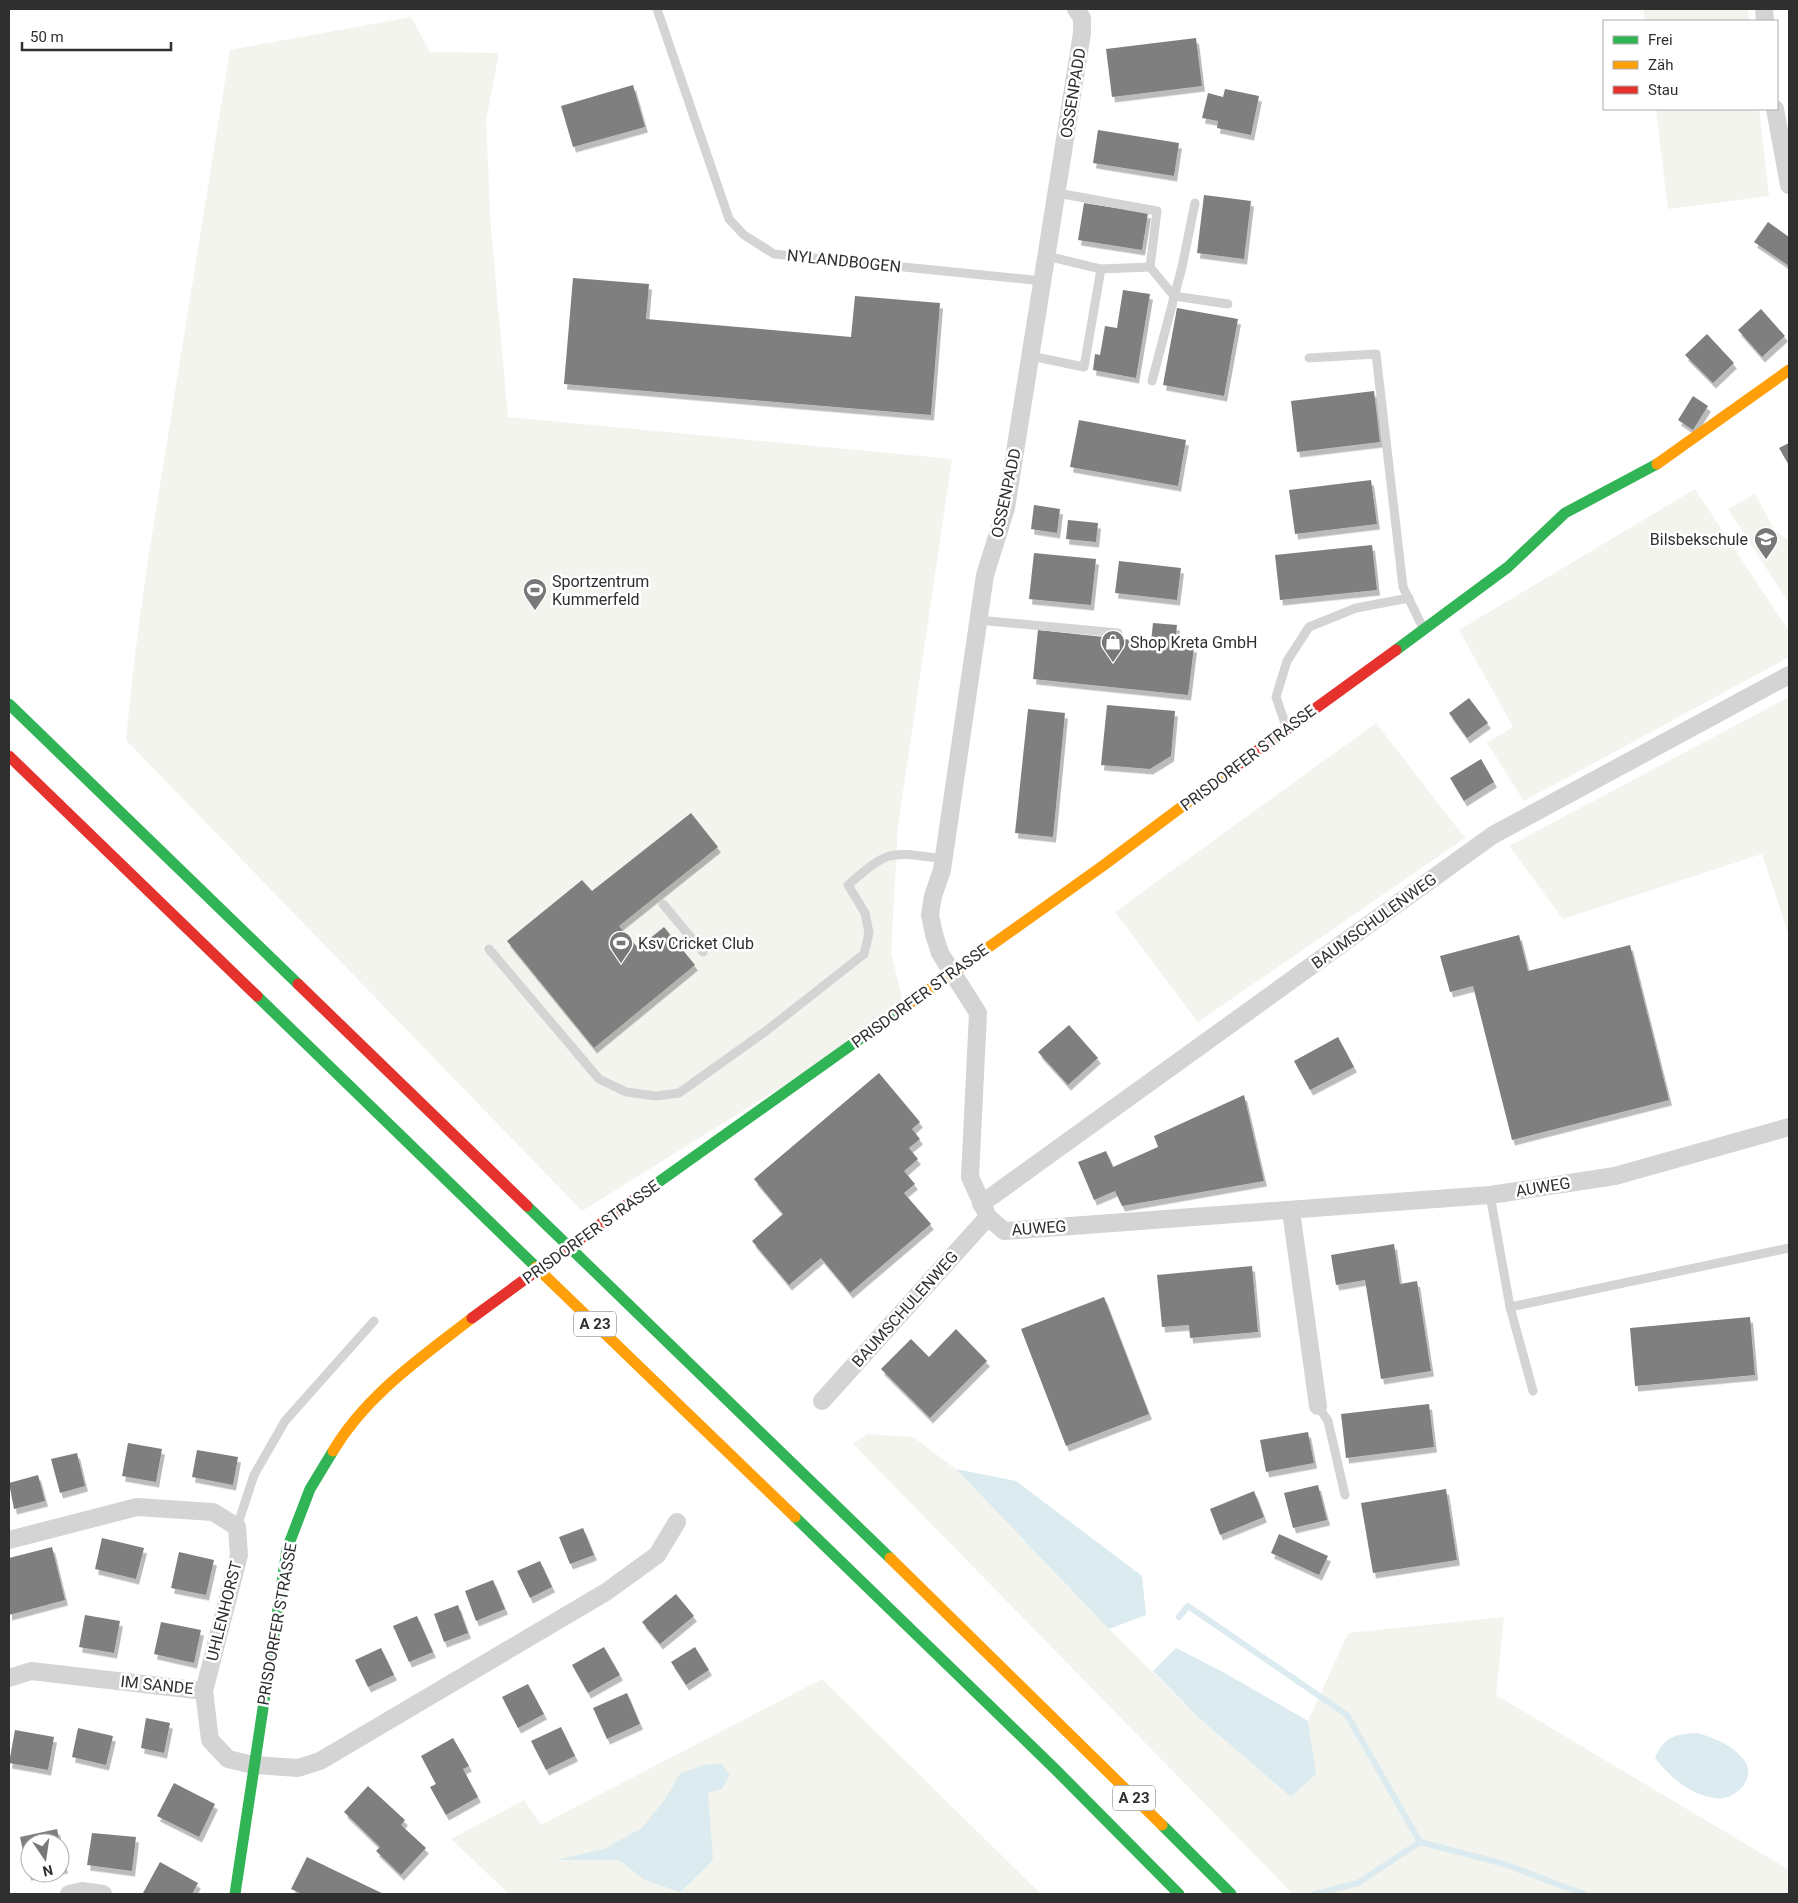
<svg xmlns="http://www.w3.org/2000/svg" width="1798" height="1903" viewBox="0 0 1798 1903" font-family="Roboto,sans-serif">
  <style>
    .green { fill: #f2f4ed }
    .water { fill: #dbebf0 }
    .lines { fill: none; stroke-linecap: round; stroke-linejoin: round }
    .stream { stroke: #dbebf0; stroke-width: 6 }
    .building { fill: #7f7f7f; filter: url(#shadow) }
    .lane { stroke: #d4d4d4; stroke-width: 9 }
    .street { stroke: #d4d4d4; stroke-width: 18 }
    .fast { stroke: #30b455; stroke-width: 11 }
    .slow { stroke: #ff9f0a; stroke-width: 11 }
    .jam { stroke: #e5322d; stroke-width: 11 }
    .jam-bridge { stroke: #e5322d; stroke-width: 11 }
    .labels { text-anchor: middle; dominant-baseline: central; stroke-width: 5; stroke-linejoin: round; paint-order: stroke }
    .shield { fill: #fff; stroke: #6d6d6d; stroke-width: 1 }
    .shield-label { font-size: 15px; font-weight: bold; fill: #2f2f2f }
    .street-label { font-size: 16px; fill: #2f2f2f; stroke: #fff }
    .poi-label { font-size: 16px; fill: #2f2f2f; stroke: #fff; text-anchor: start }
  </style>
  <defs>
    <filter id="shadow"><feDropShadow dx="3" dy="5.5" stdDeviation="0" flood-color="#0004"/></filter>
  </defs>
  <rect width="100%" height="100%" fill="#fff"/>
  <g class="green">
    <path d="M1643,9H1748L1749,21H1645Z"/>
    <path d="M411,17L430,52L499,53L486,121L491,229L508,417L952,459L898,826L891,953L905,1010L582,1211L126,740L135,655L147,566L230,50Z"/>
    <path d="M1656,109H1759L1769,196L1668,209Z"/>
    <path d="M1695,489L1789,631V657L1524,801L1487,743L1513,727L1459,630Z"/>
    <path d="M1755,494L1774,529L1789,541V603L1728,509Z"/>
    <path d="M1789,697V936L1762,854L1563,919L1509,846Z"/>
    <path d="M1376,723L1465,838L1198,1022L1115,912Z"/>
    <path d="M867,1434L913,1437L956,1469L1109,1629L1199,1718L1291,1797L1315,1774L1308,1721L1348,1633L1504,1617L1496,1695L1789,1870V1894H1293L853,1444Z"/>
    <path d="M822,1679L1041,1894H509L451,1839L524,1800L541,1825Z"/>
  </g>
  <g class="water">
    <path d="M956,1469L1016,1481L1142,1576L1146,1615L1109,1629Z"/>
    <path d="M1176,1648L1223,1672L1308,1721L1316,1774L1291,1797L1199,1718L1153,1671Z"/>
    <path d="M1698,1733C1714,1738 1733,1745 1744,1760C1758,1779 1734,1802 1714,1798C1689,1794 1670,1777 1655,1758C1665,1736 1675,1734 1698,1733Z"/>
    <path d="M721,1764L730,1775L722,1789L708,1793L713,1860L680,1892L645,1880L619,1860H556L604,1849L642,1828L664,1801L680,1774L703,1765Z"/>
  </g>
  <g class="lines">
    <g class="stream">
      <path d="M1179,1617L1188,1606L1347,1715L1420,1842L1504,1864L1584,1894"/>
      <path d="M1315,1894L1358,1883L1420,1842"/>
    </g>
  </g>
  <g class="building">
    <path d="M1196,38L1202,86L1112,97L1106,49Z"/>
    <path d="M633,85L645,127L573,147L561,106Z"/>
    <path d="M1225,89L1259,96L1251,135L1217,128L1218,121L1202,118L1208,93L1223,97Z"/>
    <path d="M1098,130L1179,143L1174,176L1093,163Z"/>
    <path d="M1204,195L1251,201L1244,259L1197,253Z"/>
    <path d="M1084,203L1148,213L1142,250L1078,240Z"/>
    <path d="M1768,222L1789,237V266L1754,242Z"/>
    <path d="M573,278L649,284L646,319L851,337L855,296L940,303L931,415L564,384Z"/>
    <path d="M1123,290L1150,294L1136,378L1093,370L1095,354L1100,355L1105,326L1117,328Z"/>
    <path d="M1177,308L1238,319L1224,396L1163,385Z"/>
    <path d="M1761,309L1785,336L1762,357L1738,330Z"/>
    <path d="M1707,334L1734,363L1713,383L1685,355Z"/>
    <path d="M1374,391L1380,442L1297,452L1291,401Z"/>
    <path d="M1693,396L1708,406L1693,430L1678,420Z"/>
    <path d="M1079,420L1186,440L1178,486L1070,467Z"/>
    <path d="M1789,443V465L1779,448Z"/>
    <path d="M1371,480L1377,524L1295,534L1289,490Z"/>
    <path d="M1034,505L1060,509L1057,533L1031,529Z"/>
    <path d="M1068,520L1098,523L1096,542L1066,539Z"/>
    <path d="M1372,545L1377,590L1280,600L1275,555Z"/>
    <path d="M1034,553L1096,559L1091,605L1029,599Z"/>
    <path d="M1119,561L1181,568L1177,600L1115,593Z"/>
    <path d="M1153,623L1177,625L1175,645L1194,647L1188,695L1033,679L1038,630L1151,642Z"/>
    <path d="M1469,698L1488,723L1467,738L1449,713Z"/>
    <path d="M1107,705L1175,711L1171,756L1150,769L1101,765Z"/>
    <path d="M1028,709L1065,713L1053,837L1015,833Z"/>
    <path d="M1481,759L1494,782L1464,801L1450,778Z"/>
    <path d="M691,813L718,847L619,926L638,948L664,927L695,965L594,1048L507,941L582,880L592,891Z"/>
    <path d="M1519,935L1528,971L1630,945L1669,1100L1512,1140L1473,986L1450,992L1440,956Z"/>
    <path d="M1069,1025L1098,1058L1068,1085L1038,1052Z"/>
    <path d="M1338,1037L1354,1067L1310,1090L1294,1061Z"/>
    <path d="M879,1073L920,1122L912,1129L920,1139L909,1148L918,1159L904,1171L915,1184L904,1193L931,1224L850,1293L821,1258L789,1285L752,1241L783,1214L754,1179Z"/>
    <path d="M1244,1095L1264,1181L1122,1206L1115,1191L1094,1200L1078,1162L1106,1151L1113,1167L1158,1147L1154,1136Z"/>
    <path d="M1394,1244L1400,1284L1417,1281L1431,1371L1381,1379L1365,1280L1336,1285L1331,1255Z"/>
    <path d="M1252,1266L1258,1332L1190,1338L1189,1325L1162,1327L1157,1275Z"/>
    <path d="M1104,1297L1149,1414L1066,1446L1021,1329Z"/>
    <path d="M1750,1317L1755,1375L1635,1386L1630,1328Z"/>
    <path d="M956,1329L987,1361L930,1418L881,1369L911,1339L929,1357Z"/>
    <path d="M1429,1404L1434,1447L1346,1458L1341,1414Z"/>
    <path d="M1308,1432L1314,1463L1266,1472L1260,1440Z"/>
    <path d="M128,1443L162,1449L156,1482L122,1476Z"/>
    <path d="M197,1450L238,1457L233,1485L192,1477Z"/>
    <path d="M77,1453L85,1486L60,1493L51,1459Z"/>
    <path d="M38,1475L45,1501L14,1509L9,1483Z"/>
    <path d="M1318,1485L1327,1520L1293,1528L1284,1493Z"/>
    <path d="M1446,1489L1457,1560L1373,1573L1361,1503Z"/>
    <path d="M1254,1491L1264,1517L1220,1535L1210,1509Z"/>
    <path d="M583,1528L594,1555L570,1564L559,1537Z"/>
    <path d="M1279,1534L1328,1556L1319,1575L1271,1553Z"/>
    <path d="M102,1538L144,1548L136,1579L95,1569Z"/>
    <path d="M52,1547L65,1600L9,1615V1558Z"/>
    <path d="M179,1552L214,1560L206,1595L171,1588Z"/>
    <path d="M540,1561L552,1587L530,1598L517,1571Z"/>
    <path d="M493,1580L505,1609L476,1621L465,1591Z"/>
    <path d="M676,1594L694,1616L660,1644L642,1622Z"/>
    <path d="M458,1605L468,1633L444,1642L434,1614Z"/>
    <path d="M85,1615L120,1621L114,1653L79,1647Z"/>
    <path d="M417,1616L433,1652L409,1662L393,1626Z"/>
    <path d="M161,1622L201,1630L194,1663L154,1654Z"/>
    <path d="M604,1647L620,1675L588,1693L572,1665Z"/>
    <path d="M695,1647L709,1670L686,1685L671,1662Z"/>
    <path d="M381,1648L394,1675L368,1687L355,1660Z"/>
    <path d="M528,1684L544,1714L518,1728L502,1697Z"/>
    <path d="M627,1693L640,1724L607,1739L593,1708Z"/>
    <path d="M146,1718L170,1723L164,1753L141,1748Z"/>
    <path d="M561,1727L575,1756L546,1770L531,1741Z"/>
    <path d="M78,1728L113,1736L106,1765L72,1757Z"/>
    <path d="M15,1730L54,1737L48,1770L9,1763Z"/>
    <path d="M453,1738L469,1766L463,1769L478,1797L446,1815L430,1787L436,1784L421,1756Z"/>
    <path d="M174,1783L215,1804L199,1837L157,1816Z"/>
    <path d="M368,1786L405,1820L401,1825L426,1848L401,1875L376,1851L380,1847L344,1812Z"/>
    <path d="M57,1829L60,1843H30V1873L35,1874L28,1875L20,1837Z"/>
    <path d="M92,1833L136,1837L132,1871L87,1865Z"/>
    <path d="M60,1848L65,1868L60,1869Z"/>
    <path d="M307,1857L369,1887L384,1894H302L291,1889Z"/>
    <path d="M160,1862L198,1883L192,1894L143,1893Z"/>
  </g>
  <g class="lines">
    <g class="lane">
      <path d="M657,9L729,219L744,235L774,254L1043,281"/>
      <path d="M1047,256L1101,269L1150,267L1157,211L1057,193"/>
      <path d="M1150,267L1174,296L1228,304"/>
      <path d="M1031,356L1084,367L1101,269"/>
      <path d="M1309,358L1376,354L1403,587L1424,630"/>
      <path d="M1152,381L1182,267L1195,203"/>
      <path d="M978,620L1118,633"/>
      <path d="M1286,726L1276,697L1287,661L1309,627L1356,608L1409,598"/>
      <path d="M663,904L703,952"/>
      <path d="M489,949L599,1079L626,1092L656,1096L679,1093L766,1031L864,954L869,933L865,913L848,885C890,848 891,852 944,859"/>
      <path d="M1490,1195L1510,1307L1533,1391"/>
      <path d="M1510,1307L1789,1248"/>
      <path d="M1318,1406L1328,1421L1345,1495"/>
      <path d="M237,1527L254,1475L285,1421L374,1321"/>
    </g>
    <g class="street">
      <path d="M1076,9L1082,18V33L1006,508L985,575L942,870L933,896L930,915L934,934L940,953L978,1013L970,1177L988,1217L1004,1231L1490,1195L1615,1176L1789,1127"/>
      <path d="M1764,9L1765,21"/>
      <path d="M1775,109L1789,185"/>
      <path d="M981,1204L1493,835L1789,675"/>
      <path d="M1291,1211L1318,1406"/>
      <path d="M822,1401L988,1217"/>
      <path d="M9,1540L137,1507L213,1512L237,1527L239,1555L204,1691"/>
      <path d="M9,1678L31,1671L204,1691L210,1740L228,1759L253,1765L298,1768L320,1761L606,1592L657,1555L677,1522"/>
      <path d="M69,1894L82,1891L103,1894"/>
    </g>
    <g class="fast">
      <path d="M1396,650L1508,567L1565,513L1657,464"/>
      <path d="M9,704L298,984"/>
      <path d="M257,996L536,1267"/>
      <path d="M632,1201L906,1006"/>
      <path d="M527,1206L890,1558"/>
      <path d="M795,1517L1055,1769L1179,1894"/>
      <path d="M1162,1825L1231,1894"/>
      <path d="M235,1894L287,1549L310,1489L333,1451"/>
    </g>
    <g class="slow">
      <path d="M1657,464L1789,370"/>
      <path d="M906,1006L1104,865L1236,766"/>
      <path d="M536,1267L795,1517"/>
      <path d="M333,1451C366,1395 422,1357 472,1318"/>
      <path d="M890,1558L1162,1825"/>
    </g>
    <g class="jam">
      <path d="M9,756L257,996"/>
      <path d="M1236,766L1396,650"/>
      <path d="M298,984L527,1206"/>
    </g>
    <path class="jam-bridge" d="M472,1318L632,1201"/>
  </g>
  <defs>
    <g id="school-pin" transform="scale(1.25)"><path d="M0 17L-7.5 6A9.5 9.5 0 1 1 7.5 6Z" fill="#787878" stroke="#fff"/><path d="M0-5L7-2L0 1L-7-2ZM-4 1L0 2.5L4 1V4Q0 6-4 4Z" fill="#fff"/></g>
    <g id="stadium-pin" transform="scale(1.25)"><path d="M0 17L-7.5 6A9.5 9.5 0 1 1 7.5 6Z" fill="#787878" stroke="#fff"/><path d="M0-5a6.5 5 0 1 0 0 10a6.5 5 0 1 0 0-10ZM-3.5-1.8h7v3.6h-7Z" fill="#fff"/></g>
    <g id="shop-pin" transform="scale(1.25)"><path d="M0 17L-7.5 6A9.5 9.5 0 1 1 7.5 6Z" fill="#787878" stroke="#fff"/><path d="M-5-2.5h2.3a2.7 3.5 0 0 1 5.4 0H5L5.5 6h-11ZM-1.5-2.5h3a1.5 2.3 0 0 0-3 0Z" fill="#fff"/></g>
  </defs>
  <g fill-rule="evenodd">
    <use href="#school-pin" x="1766" y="539"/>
    <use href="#stadium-pin" x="535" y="590"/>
    <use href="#shop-pin" x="1113" y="642"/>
    <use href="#stadium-pin" x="621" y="943"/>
  </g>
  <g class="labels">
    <g class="shield">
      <rect x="574" y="1311.5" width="42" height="25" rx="4"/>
      <rect x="1113" y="1785.5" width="42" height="25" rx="4"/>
    </g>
    <g class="shield-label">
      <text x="595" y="1324">A 23</text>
      <text x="1134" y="1798">A 23</text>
    </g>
    <g class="street-label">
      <text transform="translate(1073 93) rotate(-81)">OSSENPADD</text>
      <text transform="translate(844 261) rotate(6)">NYLANDBOGEN</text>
      <text transform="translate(1006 493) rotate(-78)">OSSENPADD</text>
      <text transform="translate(1248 758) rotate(-37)">PRISDORFER STRASSE</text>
      <text transform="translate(1374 921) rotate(-36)">BAUMSCHULENWEG</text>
      <text transform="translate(920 996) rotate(-36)">PRISDORFER STRASSE</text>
      <text transform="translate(1543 1187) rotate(-9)">AUWEG</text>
      <text transform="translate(1039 1228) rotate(-4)">AUWEG</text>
      <text transform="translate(591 1232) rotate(-36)">PRISDORFER STRASSE</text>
      <text transform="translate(905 1309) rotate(-48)">BAUMSCHULENWEG</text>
      <text transform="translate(224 1611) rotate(-76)">UHLENHORST</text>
      <text transform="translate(277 1624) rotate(-80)">PRISDORFER STRASSE</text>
      <text transform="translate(157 1685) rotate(6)">IM SANDE</text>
    </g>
    <g class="poi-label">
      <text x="1748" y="539" text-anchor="end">Bilsbekschule</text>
      <text x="552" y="581">Sportzentrum<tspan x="552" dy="18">Kummerfeld</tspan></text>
      <text x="1130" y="642">Shop Kreta GmbH</text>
      <text x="638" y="943">Ksv Cricket Club</text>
    </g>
  </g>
  <rect width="1798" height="1903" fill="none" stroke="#2f2f2f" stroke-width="20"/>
  <rect x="1603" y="20" width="175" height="90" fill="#ffffff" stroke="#acacac"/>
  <rect x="1613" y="36" width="25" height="8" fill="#30b455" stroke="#acacac"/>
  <text x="1648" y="45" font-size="15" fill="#2f2f2f">Frei</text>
  <rect x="1613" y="61" width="25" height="8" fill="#ff9f0a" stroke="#acacac"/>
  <text x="1648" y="70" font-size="15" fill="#2f2f2f">Zäh</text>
  <rect x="1613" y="86" width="25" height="8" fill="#e5322d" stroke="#acacac"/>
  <text x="1648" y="95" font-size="15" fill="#2f2f2f">Stau</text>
  <g transform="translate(45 1858) rotate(167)"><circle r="24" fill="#ffffff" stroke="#acacac"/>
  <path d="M0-4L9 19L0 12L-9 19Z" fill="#787878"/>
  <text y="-8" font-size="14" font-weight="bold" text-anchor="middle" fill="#2f2f2f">N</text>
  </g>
  <path d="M22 42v8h149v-8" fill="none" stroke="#2f2f2f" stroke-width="2.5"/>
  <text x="30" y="42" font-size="15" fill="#2f2f2f" stroke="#ffffff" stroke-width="4" paint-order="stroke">50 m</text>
</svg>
